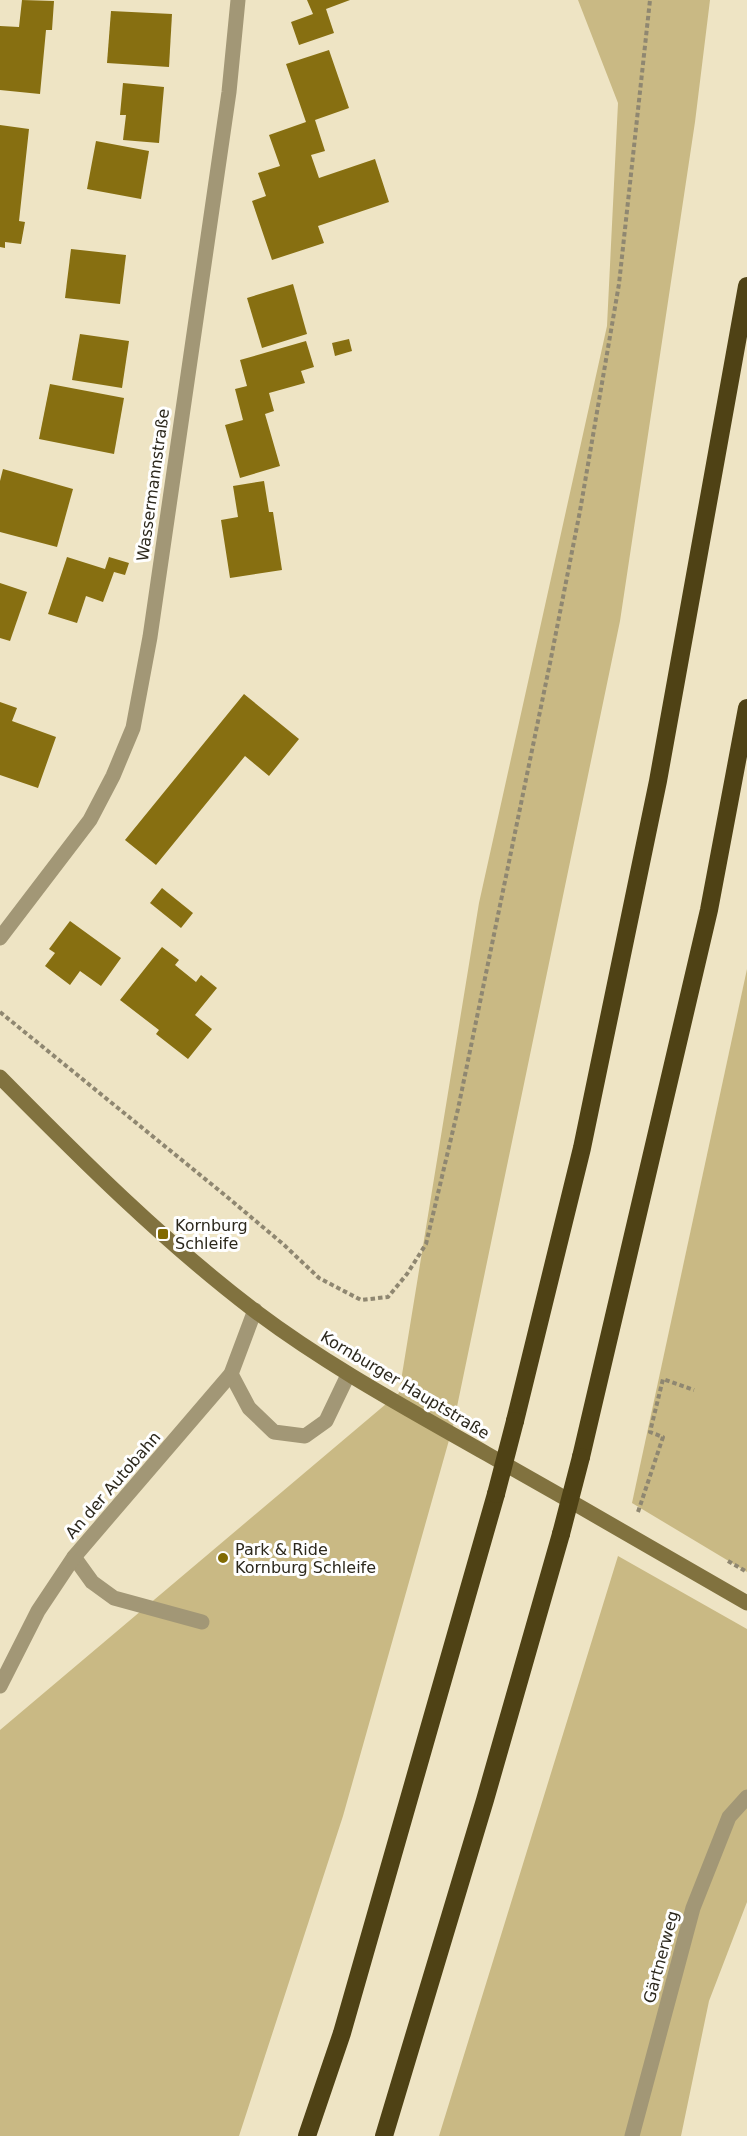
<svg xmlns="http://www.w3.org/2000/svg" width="747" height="2136" viewBox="0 0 747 2136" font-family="'DejaVu Sans',sans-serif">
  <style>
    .green { fill: #c9b984 }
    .building { fill: #876f11 }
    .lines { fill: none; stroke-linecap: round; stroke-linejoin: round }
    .path { stroke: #8f8771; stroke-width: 4; stroke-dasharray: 4.5 3; stroke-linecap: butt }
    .service { stroke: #a29776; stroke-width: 15 }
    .minor { stroke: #a29776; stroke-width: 15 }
    .secondary { stroke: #81723f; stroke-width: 15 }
    .motorway { stroke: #4f4215; stroke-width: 18 }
    .motorway-bridge { stroke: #4f4215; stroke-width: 18 }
    .poi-dot { fill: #816a02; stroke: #fff; stroke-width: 2 }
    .labels { text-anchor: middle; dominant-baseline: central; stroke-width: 6; stroke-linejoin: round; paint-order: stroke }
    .street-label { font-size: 16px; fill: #2c281c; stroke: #fff }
    .poi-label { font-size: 16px; fill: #2c281c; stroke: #fff; text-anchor: start }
  </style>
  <rect width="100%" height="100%" fill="#eee4c4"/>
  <g class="green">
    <path d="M578,0H710L695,122L620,621L453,1426L343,1816L239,2136H0V1730L399,1393L479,903L607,326L618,103Z"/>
    <path d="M747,969V1572L632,1503Z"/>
    <path d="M618,1556L747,1629V1902L709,2001L681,2136H439Z"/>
  </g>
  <g class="building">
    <path d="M22,0L54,1L52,30H46L40,94L0,90V26L19,27Z"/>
    <path d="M307,0H350L326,9L334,33L299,45L291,22L313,14Z"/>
    <path d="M111,11L172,14L169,67L107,63Z"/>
    <path d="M329,50L349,108L315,120L325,151L311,155L319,178L375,159L389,202L318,226L324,243L272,260L252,201L266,196L258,173L280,166L269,135L306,122L286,64Z"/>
    <path d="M123,83L164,87L159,143L123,140L126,115H120Z"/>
    <path d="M0,125L29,129L19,221L25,222L21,244L5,242V248L0,247Z"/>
    <path d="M96,141L149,151L141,199L87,189Z"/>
    <path d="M71,249L126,255L120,304L65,298Z"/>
    <path d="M293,284L307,334L262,348L247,298Z"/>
    <path d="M80,334L129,341L122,388L72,380Z"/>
    <path d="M349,339L352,351L335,356L332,343Z"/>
    <path d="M306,341L314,367L301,371L305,383L269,393L274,411L265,414L280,466L240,478L225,425L243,420L235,389L247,386L240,360Z"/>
    <path d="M50,384L124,398L114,454L39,439Z"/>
    <path d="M3,469L73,489L57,547L0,532V481Z"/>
    <path d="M264,481L269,512H273L282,570L230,578L221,520L238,517L233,486Z"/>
    <path d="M67,557L105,569L109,557L129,563L125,575L114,572L103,602L86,596L77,623L48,614Z"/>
    <path d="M0,583L27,592L10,641L0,638Z"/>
    <path d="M244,694L299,739L269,776L245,756L156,865L125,840Z"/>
    <path d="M0,702L17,708L12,721L56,737L38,788L0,775Z"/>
    <path d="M162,888L193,913L181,928L150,903Z"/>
    <path d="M70,921L121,958L101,986L80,971L70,985L45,966L55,953L49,949Z"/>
    <path d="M162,947L179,960L175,965L196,982L201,975L217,988L195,1015L212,1029L188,1059L156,1034L159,1030L120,1000Z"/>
  </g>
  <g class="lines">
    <g class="path">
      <path d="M0,1012L226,1196L283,1244L319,1278L361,1300L388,1297L407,1274L426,1244L458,1109L550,663L580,511L619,284L650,0"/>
      <path d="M638,1512L663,1437L650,1432L663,1379L694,1390"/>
      <path d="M728,1561L747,1572"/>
    </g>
    <g class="service">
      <path d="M231,1374L249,1408L274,1432L305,1436L326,1421L348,1375"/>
      <path d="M74,1557L92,1582L114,1598L202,1622"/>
      <path d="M0,1686L38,1611L74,1557L231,1374L255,1310"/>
      <path d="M632,2136L693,1908L729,1817L747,1797"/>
    </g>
    <path class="minor" d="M0,938L90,820L113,776L133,728L150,637L229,92L238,0"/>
    <path class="secondary" d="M0,1077C81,1159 163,1241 255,1311C328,1366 408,1409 487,1454C574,1503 661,1553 747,1603"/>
    <g class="motorway">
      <path d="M515,1421L582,1148L658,781L747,286"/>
      <path d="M581,1457L709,910L747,708"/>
      <path d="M307,2136L342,2033L496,1494"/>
      <path d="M384,2136L485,1800L561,1534"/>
    </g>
    <g class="motorway-bridge">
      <path d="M496,1494L515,1421"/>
      <path d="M561,1534L581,1457"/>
    </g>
  </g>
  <g class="poi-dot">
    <rect x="157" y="1228" width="12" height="12" rx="3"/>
    <circle cx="223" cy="1558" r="6"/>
  </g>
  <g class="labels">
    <g class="street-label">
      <text transform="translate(153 485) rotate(-82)">Wassermannstraße</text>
      <text transform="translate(405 1385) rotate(31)">Kornburger Hauptstraße</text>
      <text transform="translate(113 1485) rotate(-49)">An der Autobahn</text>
      <text transform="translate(661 1957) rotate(-75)">Gärtnerweg</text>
    </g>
    <g class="poi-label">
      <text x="175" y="1225">Kornburg<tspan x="175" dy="18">Schleife</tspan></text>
      <text x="235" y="1549">Park &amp; Ride<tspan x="235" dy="18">Kornburg Schleife</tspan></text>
    </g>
  </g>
</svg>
